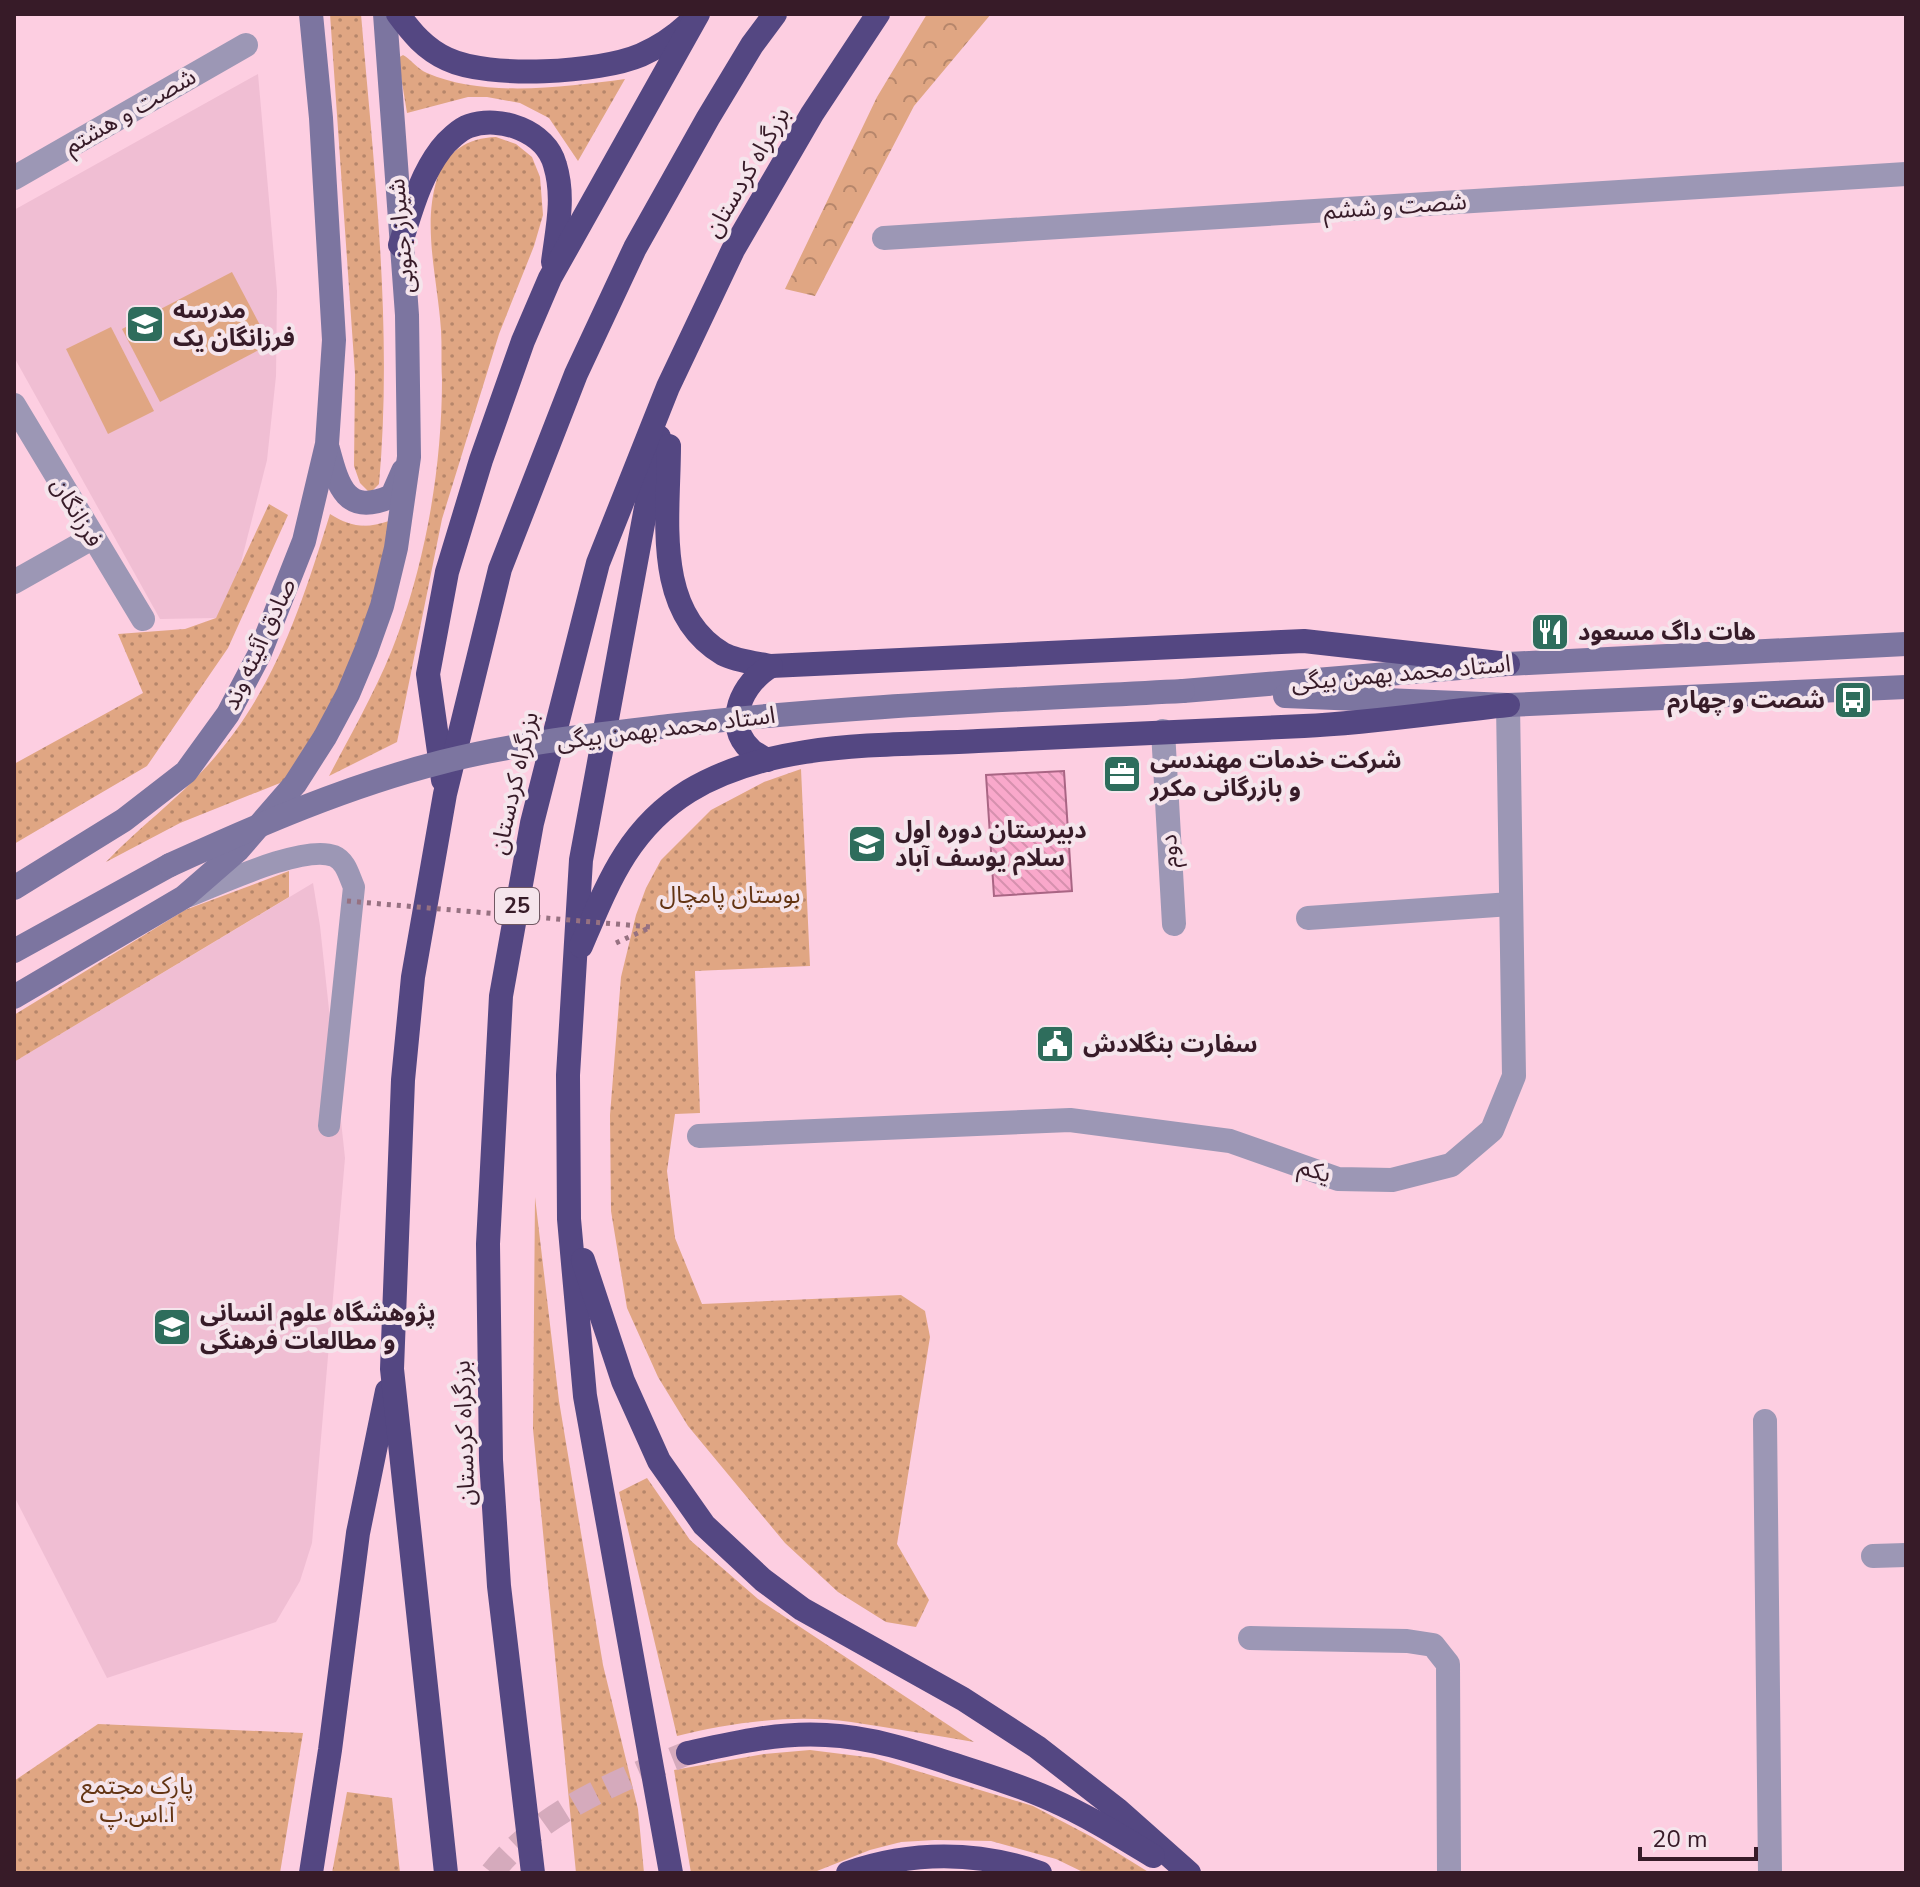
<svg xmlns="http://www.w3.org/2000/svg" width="1920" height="1887" viewBox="0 0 1920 1887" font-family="'Nunito Sans','Noto Sans Arabic',sans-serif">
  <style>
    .built { fill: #f0bed3 }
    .green { fill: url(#green-dots) }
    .forest { fill: url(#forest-crowns) }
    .pitch { fill: #e0a683 }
    .building { fill: url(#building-back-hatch); stroke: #a96584; stroke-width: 2 }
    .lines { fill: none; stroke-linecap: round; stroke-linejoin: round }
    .highway-tunnel { stroke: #d5aabc; stroke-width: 24; stroke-dasharray: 24 12; stroke-linecap: butt }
    .path { stroke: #967181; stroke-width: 5; stroke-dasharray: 4 6; stroke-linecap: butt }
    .lane { stroke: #9c97b5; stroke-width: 22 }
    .street { stroke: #9c97b5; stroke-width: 24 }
    .secondary { stroke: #7c75a0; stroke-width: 24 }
    .highway { stroke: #544782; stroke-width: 24 }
    .path-bridge { stroke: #967181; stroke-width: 5; stroke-dasharray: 4 6; stroke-linecap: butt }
    .secondary-bridge { stroke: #7c75a0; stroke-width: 24 }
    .labels { text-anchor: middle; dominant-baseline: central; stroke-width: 8; stroke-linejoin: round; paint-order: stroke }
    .shield { fill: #f5e5ec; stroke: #705863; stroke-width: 2 }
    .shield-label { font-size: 22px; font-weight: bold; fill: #371b28 }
    .street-label { font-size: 24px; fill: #371b28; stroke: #f5e5ec }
    .poi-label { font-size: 24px; font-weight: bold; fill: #371b28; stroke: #f5e5ec; text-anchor: start }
    .park-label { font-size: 24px; fill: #633413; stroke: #f5e5ec }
  </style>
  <defs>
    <pattern id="green-dots" width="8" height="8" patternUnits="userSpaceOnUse" patternTransform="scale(2)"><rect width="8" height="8" fill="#e0a683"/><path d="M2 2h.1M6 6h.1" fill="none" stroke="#b6866b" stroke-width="1.8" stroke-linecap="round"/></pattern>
    <pattern id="forest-crowns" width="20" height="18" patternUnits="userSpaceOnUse" patternTransform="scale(2)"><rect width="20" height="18" fill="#e0a683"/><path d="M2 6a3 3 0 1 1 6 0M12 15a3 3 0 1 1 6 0" fill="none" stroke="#b6866b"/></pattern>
    <pattern id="building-back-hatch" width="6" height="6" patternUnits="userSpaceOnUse" patternTransform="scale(2)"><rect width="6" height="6" fill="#f9a8cb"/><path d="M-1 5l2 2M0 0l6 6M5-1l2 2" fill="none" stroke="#d690ae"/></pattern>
  </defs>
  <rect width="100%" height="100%" fill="#fdcee1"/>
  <g class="built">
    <path d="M258,74L277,291L276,376L267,460L234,590L216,618L160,619L14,357V210Z"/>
    <path d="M313,883L320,926L345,1158L312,1543L300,1581L276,1622L107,1678L14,1496V1062Z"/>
  </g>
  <g class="green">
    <path d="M330,14H361C374,169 393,328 379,484L370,493L360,483L354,466L355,374Z"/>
    <path d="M403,55C411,59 417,69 427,73C484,98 565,87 625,79L578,161L549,118L520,103L487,97H468L407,113L398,58Z"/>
    <path d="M496,137L516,144L532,157L540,177L543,215L534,246L499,334L442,519L397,742L329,776C353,730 380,684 398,634C427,554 442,464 442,379C441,362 442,346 441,330C438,281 422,227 437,179C446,151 468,138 496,137Z"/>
    <path d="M269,504L288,515L228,648L147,766L14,844V764L143,693L118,634L185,629L216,618Z"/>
    <path d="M330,514C351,527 365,529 389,521L378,593L337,696L285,781L180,823L106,862C138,828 177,800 208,765C275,690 301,607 330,514Z"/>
    <path d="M801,769L810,966L695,971L700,1113L675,1114L667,1171L675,1238L702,1304L901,1295L925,1311L930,1337L897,1544L929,1600L916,1627L886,1622L838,1592L785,1543L688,1426L658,1377L627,1308L611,1211L610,1115L621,977L636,915L646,888L661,860L711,810L764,782Z"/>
    <path d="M289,871V897L14,1062V1015L185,910Z"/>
    <path d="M535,1197L559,1401L603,1665L638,1809L644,1873H576L533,1429Z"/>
    <path d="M647,1478L690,1540L758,1599L974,1742C933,1735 892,1728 851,1722C794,1714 733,1722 677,1736L619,1492Z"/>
    <path d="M98,1724L303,1733L280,1873H14V1781Z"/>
    <path d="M810,1750L874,1758L1033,1806L1092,1837L1150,1873H1085L1056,1859L991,1841L935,1840L901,1842L870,1850L812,1873H691L674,1770L764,1754Z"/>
    <path d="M347,1792L392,1798L400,1873H332Z"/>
  </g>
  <path class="forest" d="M927,14H991L914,106L815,296L785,289L877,97Z"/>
  <g class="pitch">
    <path d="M232,272L270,344L160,402L122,329Z"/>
    <path d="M111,327L154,411L108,434L66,349Z"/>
  </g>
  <path class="building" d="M1064,771L1072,891L994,896L986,775Z"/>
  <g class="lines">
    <path class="highway-tunnel" d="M492,1873C540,1812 617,1781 688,1753"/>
    <path class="path" d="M616,943L651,927"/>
    <path class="lane" d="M189,896C220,884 304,844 334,856C346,861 349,876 354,887L329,1126"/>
    <g class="street">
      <path d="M14,178L246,45"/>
      <path d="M884,238L1906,174"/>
      <path d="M14,405L143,619"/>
      <path d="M14,582L92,538"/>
      <path d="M1163,731L1174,924"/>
      <path d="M1308,918L1511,904"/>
      <path d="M699,1136L1070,1120L1230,1141L1338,1179L1392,1180L1451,1165L1492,1130L1514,1076L1508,705"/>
      <path d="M1765,1421L1770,1873"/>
      <path d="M1873,1556L1906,1555"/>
      <path d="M1250,1638L1407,1641L1433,1645L1448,1664L1449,1873"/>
    </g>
    <g class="secondary">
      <path d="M328,449C338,486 346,517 392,496L403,471"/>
      <path d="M1183,691L1508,664L1906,644"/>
      <path d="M1285,696L1508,705L1906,687"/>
      <path d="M14,888L124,820L186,772L228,714L259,655L304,541L327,444L334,340L321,118L311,14"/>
      <path d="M14,951L170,865"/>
      <path d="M14,997L184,897L238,850L295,784L325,737L348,694L366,651L382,606L396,548L409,457L407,315L385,14"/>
    </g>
    <g class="highway">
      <path d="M398,14C412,33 425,49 447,59C489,79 599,73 641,55C659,47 673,38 687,25"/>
      <path d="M400,245C411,212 419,178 441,149C447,141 460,129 469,126C500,115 546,131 555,165C565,198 557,229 553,262"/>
      <path d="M659,437L581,860L568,1075L569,1219L585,1396L671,1873"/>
      <path d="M669,446C669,516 652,612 723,654C736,661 756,663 771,666L1304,641L1508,664"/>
      <path d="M767,760C762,757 756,754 751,750C722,724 743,682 771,666"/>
      <path d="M443,780L428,674L447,572L481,460L523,341L550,278L698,14"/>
      <path d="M581,946C608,883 628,829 689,791C774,740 883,746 978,741C1086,735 1195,732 1304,726C1372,723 1440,712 1508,705"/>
      <path d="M583,1260L623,1381L659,1461L704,1525L763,1580L802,1609L963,1699L1037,1747L1118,1810L1189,1873"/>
      <path d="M688,1753C733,1743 779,1732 826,1735C871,1737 913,1751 955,1765C988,1776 1022,1786 1052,1800C1088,1816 1120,1836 1153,1856"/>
      <path d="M311,1873L330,1750L358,1533L387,1391"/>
      <path d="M446,1873L392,1369L403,1080L413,977L445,794L500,569L576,374L635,248L708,118L752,45L775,14"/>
      <path d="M533,1873L499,1586L491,1460L488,1244L501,996L532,823L598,563L668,387L733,250L812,114L878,14"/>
      <path d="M848,1873C911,1851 977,1851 1040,1873"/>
    </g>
    <path class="path-bridge" d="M347,901L651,927"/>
    <path class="secondary-bridge" d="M170,865C258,825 347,786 442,762C516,743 593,735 669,726C840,706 1011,700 1183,691"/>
  </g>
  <defs>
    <g id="school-square" transform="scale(2)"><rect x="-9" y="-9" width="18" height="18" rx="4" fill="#2e6d5c" stroke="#f5e5ec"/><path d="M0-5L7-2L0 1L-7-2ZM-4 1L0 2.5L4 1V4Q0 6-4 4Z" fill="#fff"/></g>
    <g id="restaurant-square" transform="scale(2)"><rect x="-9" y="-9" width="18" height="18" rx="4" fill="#2e6d5c" stroke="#f5e5ec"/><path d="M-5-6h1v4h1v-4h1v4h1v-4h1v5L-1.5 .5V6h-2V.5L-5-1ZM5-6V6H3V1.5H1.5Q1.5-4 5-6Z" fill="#fff"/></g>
    <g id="bus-square" transform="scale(2)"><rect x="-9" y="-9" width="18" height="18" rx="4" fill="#2e6d5c" stroke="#f5e5ec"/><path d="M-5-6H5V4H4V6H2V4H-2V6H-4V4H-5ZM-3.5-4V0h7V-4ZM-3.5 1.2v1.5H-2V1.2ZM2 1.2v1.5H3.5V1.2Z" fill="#fff"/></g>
    <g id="office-square" transform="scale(2)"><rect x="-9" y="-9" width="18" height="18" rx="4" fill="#2e6d5c" stroke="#f5e5ec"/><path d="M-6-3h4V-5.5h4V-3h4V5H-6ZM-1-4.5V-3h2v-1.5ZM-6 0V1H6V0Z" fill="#fff"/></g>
    <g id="civic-square" transform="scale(2)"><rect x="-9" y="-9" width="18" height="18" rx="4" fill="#2e6d5c" stroke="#f5e5ec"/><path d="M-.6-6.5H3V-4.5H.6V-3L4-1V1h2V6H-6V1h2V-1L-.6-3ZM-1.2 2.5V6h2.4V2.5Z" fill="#fff"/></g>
    <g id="university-square" transform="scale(2)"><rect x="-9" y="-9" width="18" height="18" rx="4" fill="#2e6d5c" stroke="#f5e5ec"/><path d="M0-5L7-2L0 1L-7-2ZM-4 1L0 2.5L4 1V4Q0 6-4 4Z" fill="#fff"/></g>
  </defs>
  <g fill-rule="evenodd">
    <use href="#school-square" x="145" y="324"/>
    <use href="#restaurant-square" x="1550" y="632"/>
    <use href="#bus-square" x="1853" y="700"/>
    <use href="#office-square" x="1122" y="774"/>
    <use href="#school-square" x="867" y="844"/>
    <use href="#civic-square" x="1055" y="1044"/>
    <use href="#university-square" x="172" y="1327"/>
  </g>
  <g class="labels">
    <rect class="shield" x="495" y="888" width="44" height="36" rx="6"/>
    <g class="shield-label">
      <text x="517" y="906">25</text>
    </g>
    <g class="street-label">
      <text transform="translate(130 111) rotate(-30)">شصت و هشتم</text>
      <text transform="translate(747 172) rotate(-60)">بزرگراه کردستان</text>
      <text transform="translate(1395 206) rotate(-4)">شصت و ششم</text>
      <text transform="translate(401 236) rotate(-95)">شیراز جنوبی</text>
      <text transform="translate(77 512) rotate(59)">فرزانگان</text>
      <text transform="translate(259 644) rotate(-65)">صادق آئینه وند</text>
      <text transform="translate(1401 673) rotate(-5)">استاد محمد بهمن بیگی</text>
      <text transform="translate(666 728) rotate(-7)">استاد محمد بهمن بیگی</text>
      <text transform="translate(514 783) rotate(-77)">بزرگراه کردستان</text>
      <text transform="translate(1169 851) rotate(-93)">دوم</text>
      <text transform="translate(1315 1170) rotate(18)">یکم</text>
      <text transform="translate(464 1433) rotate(-92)">بزرگراه کردستان</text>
    </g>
    <g class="poi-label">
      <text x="173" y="310">مدرسه<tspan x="173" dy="28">فرزانگان یک</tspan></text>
      <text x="1578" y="632">هات داگ مسعود</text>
      <text x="1825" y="700" text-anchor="end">شصت و چهارم</text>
      <text x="1150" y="760">شرکت خدمات مهندسی<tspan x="1150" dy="28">و بازرگانی مکرر</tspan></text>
      <text x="895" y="830">دبیرستان دوره اول<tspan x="895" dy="28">سلام یوسف آباد</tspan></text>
      <text x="1083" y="1044">سفارت بنگلادش</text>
      <text x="200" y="1313">پژوهشگاه علوم انسانی<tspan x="200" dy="28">و مطالعات فرهنگی</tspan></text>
    </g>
    <g class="park-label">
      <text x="730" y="895">بوستان پامچال</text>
      <text x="137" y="1786">پارک مجتمع<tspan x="137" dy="28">آ.اس.پ</tspan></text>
    </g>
  </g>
  <rect width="1920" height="1887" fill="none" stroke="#371b28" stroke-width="32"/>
  <path d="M1640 1847v12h116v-12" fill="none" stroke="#371b28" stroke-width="4"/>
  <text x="1652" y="1847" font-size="24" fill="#371b28" stroke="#f5e5ec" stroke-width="6" paint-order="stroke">20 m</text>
</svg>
